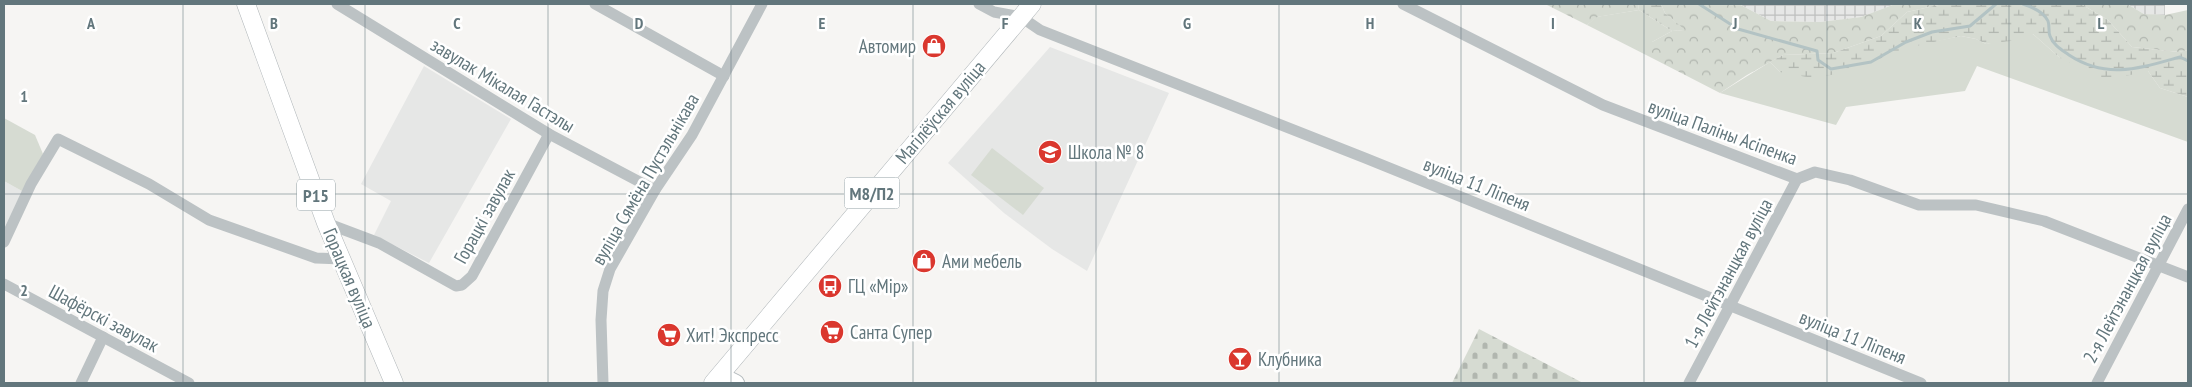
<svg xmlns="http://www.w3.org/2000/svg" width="2192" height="387" viewBox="0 0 2192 387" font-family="'PT Sans Narrow',sans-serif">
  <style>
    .built { fill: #e6e7e6 }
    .industrial { fill: url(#industrial-grid) }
    .green { fill: #d6dbd2 }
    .forest { fill: url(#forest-crowns) }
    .wetland { fill: url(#wetland-marsh) }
    .cemetery { fill: url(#cemetery-stones) }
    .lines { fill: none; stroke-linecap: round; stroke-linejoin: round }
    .stream { stroke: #b3c3c4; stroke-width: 3 }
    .secondary-casing { stroke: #b1b8bb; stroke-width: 18 }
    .primary-casing { stroke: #b0b6b9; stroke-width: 19 }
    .street { stroke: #bcc2c4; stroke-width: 11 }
    .secondary { stroke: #fff; stroke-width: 16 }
    .primary { stroke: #fff; stroke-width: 18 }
    .grid { fill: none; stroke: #62767c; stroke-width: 1; stroke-opacity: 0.55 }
    .labels { text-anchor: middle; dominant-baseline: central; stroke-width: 5; stroke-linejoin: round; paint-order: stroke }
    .shield { fill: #fff; stroke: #919fa3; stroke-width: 1 }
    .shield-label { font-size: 18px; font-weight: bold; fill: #62767c }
    .poi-label { font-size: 19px; fill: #62767c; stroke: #fff; text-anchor: start }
    .street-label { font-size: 19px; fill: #62767c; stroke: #fff }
    .grid-label { font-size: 16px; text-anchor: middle; font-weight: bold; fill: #62767c; stroke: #fff; stroke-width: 5; stroke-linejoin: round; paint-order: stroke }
  </style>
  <defs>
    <pattern id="industrial-grid" width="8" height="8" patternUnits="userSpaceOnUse" patternTransform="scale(1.25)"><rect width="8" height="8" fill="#e6e7e6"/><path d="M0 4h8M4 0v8" fill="none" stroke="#bec0bf"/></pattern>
    <pattern id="forest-crowns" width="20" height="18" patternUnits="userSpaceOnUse" patternTransform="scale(1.25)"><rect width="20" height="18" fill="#d6dbd2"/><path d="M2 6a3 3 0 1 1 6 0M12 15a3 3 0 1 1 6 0" fill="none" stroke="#b1b6af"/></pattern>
    <pattern id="wetland-marsh" width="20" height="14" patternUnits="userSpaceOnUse" patternTransform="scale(1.25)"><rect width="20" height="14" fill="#d6dbd2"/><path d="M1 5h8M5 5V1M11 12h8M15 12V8" fill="none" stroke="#b1b6af"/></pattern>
    <pattern id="cemetery-stones" width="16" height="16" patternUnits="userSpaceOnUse" patternTransform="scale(1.25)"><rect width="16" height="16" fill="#d6dbd2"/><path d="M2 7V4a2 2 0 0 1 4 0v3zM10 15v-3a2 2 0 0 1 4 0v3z" fill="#b1b6af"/></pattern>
  </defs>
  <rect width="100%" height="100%" fill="#f6f5f3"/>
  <g class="built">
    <path d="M1050,47L1169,93L1087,271L1052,249L1004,213L948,163Z"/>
    <path d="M424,66L511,119L429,263L374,235L391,201L361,184Z"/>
    <path d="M4,181L22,191L4,229Z"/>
  </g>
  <g class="industrial">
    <path d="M1739,4H1895L1861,17L1820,22L1771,21Z"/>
    <path d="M2127,4H2165V15L2144,14Z"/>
  </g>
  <g class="green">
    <path d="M1639,10L1672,31L1652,42V58L1587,25L1596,17Z"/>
    <path d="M2033,34L2060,58L2148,71L2160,88L2188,97V142L1977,66L1965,91L1846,107L1836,125L1720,93L1770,62L1780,72L1961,36L1976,39L1986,44Z"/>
    <path d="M4,118L35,135L43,154L22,191L4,181Z"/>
    <path d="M992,148L1044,188L1023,215L971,175Z"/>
  </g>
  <g class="forest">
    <path d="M1545,4H1638L1639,10L1597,17L1587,25Z"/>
    <path d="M1661,4H1739L1771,21L1820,22L1861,17L1895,4H1943L1907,12L1881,36L1833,53L1783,55L1747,75L1720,93L1652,58V42L1672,31L1684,30L1665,13Z"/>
    <path d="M2081,4H2127L2144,14L2165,15L2188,10V50L2179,52L2132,47L2108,20Z"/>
  </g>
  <g class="wetland">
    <path d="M1638,4H1661L1665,13L1685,30L1672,31L1639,10Z"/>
    <path d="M1943,4H2081L2108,20L2132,47L2179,52L2188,50V97L2160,88L2148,71L2108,80L2060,58L2033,34L2026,39L1986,44L1976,39L1961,36L1907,48L1843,73L1812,78L1780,72L1770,62L1783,55L1833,53L1881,36L1907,12Z"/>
  </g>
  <path class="cemetery" d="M1479,329L1583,383H1452Z"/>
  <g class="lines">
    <g class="stream">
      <path d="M1699,4L1738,29L1817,51L1818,60L1831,69L1871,62L1906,42L1932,32L1970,26L1996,4"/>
      <path d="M2023,4C2032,7 2044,12 2048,21C2050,26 2048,32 2050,36C2053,45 2062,50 2069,55C2107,80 2140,68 2180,57L2188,61"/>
    </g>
    <g class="secondary-casing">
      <path id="secondary" d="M720,375L736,383"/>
    </g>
    <g class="primary-casing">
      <g id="primary">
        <path d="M246,4L326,223L394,383"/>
        <path d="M713,383L1032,4"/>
      </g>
    </g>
    <g class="street">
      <path d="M337,4L549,134L655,190"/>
      <path d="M595,4L724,76"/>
      <path d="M979,4L994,12L1021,17L1040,30L1365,158L1921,383"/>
      <path d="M1403,4L1603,105L1797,179L1815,172L1850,180L1919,205H1976L2044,221L2188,277"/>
      <path d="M326,223L379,243L456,286L462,285L472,276L549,134"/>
      <path d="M4,242L31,184L58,139L149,184L209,220L316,258L343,259"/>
      <path d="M4,284L189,383"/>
      <path d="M81,383L103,337"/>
      <path d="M603,383L601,320L603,291L610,269L655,190L692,135L762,4"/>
      <path d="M1689,383L1797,179"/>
      <path d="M2097,383L2188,209"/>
    </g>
    <use href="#secondary" class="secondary"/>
    <use href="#primary" class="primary"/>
  </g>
  <path class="grid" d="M183,4V383M365,4V383M548,4V383M731,4V383M913,4V383M1096,4V383M1279,4V383M1461,4V383M1644,4V383M1827,4V383M2009,4V383M4,194H2188"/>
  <defs>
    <g id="shop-disc" transform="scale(1.25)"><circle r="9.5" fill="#da372e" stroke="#fff"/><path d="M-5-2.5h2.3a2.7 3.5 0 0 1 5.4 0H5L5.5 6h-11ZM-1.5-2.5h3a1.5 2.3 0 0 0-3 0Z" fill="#fff"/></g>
    <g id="school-disc" transform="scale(1.25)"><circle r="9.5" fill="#da372e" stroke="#fff"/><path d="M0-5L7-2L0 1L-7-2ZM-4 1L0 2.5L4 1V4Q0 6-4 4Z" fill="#fff"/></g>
    <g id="bus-disc" transform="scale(1.25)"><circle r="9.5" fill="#da372e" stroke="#fff"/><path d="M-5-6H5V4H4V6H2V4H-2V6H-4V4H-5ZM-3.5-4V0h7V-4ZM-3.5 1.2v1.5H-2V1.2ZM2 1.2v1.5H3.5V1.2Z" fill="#fff"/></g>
    <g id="supermarket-disc" transform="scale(1.25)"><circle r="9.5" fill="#da372e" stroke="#fff"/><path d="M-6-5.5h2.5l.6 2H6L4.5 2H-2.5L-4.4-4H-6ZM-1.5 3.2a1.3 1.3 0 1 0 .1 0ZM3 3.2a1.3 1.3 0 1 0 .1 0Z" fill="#fff"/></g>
    <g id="bar-disc" transform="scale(1.25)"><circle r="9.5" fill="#da372e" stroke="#fff"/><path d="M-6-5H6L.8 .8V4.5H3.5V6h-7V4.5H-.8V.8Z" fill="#fff"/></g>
  </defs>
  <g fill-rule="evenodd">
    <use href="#shop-disc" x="934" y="46"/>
    <use href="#school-disc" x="1050" y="152"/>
    <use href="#shop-disc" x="924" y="261"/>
    <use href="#bus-disc" x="830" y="286"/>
    <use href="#supermarket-disc" x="832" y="332"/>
    <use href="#supermarket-disc" x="669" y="335"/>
    <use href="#bar-disc" x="1240" y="359"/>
  </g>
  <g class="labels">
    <g class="shield">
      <rect x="844.5" y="177.5" width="55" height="31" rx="4"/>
      <rect x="297" y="179.5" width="38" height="31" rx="4"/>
    </g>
    <g class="shield-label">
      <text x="872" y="193">М8/П2</text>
      <text x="316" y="195">Р15</text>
    </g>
    <g class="poi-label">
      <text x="916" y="46" text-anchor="end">Автомир</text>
      <text x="1068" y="152">Школа № 8</text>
      <text x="942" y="261">Ами мебель</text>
      <text x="848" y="286">ГЦ «Мір»</text>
      <text x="850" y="332">Санта Супер</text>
      <text x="686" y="335">Хит! Экспресс</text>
      <text x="1258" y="359">Клубника</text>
    </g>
    <g class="street-label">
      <text transform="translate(503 85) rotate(31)">завулак Мікалая Гастэлы</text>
      <text transform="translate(940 112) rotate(-50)">Магілёўская вуліца</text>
      <text transform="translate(1723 132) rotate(20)">вуліца Паліны Асіпенка</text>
      <text transform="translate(645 179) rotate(-60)">вуліца Сямёна Пустэльнікава</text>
      <text transform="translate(1477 184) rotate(22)">вуліца 11 Ліпеня</text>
      <text transform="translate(484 216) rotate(-61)">Горацкі завулак</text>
      <text transform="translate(1728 273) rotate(-62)">1-я Лейтэнанцкая вуліца</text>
      <text transform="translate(350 278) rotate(67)">Горацкая вуліца</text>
      <text transform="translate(2127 288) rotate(-62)">2-я Лейтэнанцкая вуліца</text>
      <text transform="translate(104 318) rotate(28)">Шафёрскі завулак</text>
      <text transform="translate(1853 337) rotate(22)">вуліца 11 Ліпеня</text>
    </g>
  </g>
  <g class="grid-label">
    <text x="91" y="29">A</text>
    <text x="274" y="29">B</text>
    <text x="457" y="29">C</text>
    <text x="639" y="29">D</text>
    <text x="822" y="29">E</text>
    <text x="1005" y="29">F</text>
    <text x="1187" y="29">G</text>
    <text x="1370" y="29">H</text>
    <text x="1553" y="29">I</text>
    <text x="1735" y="29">J</text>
    <text x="1918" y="29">K</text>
    <text x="2101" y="29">L</text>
    <text x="24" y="102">1</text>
    <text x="24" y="296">2</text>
  </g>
  <rect width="2192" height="387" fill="none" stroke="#62767c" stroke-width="10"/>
</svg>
